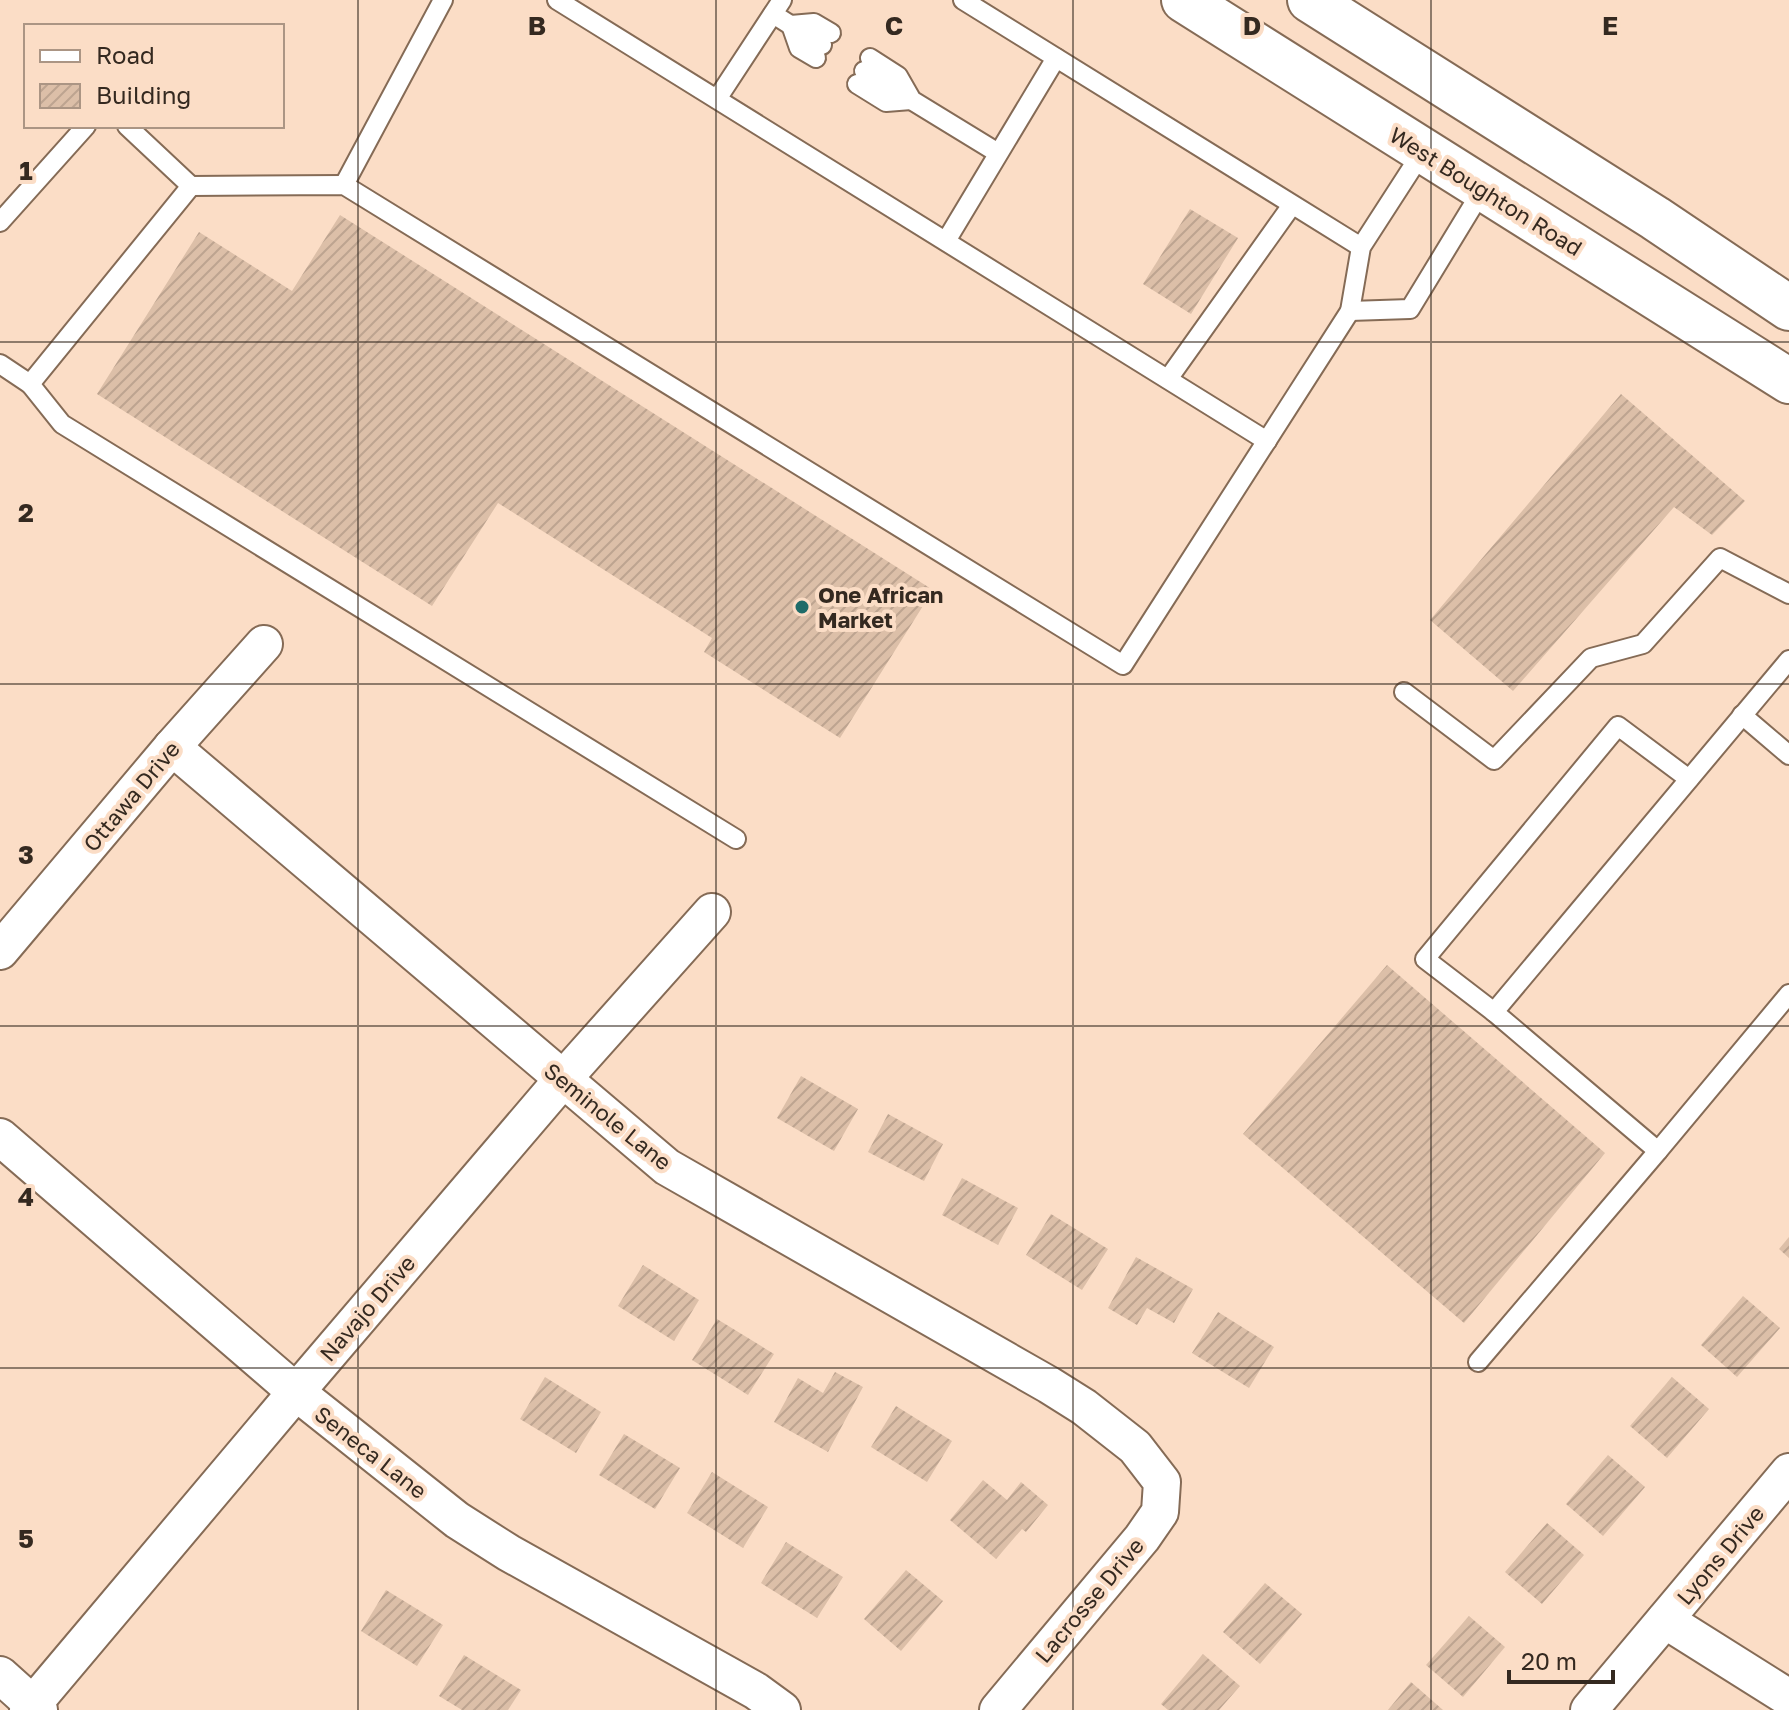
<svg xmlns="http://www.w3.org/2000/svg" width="1789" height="1710" viewBox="0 0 1789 1710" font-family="'Golos Text',sans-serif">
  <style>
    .building { fill: url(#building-hatch) }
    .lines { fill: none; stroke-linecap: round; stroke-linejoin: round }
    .lane-casing { stroke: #856b56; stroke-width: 22 }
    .street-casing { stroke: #856b56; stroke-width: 40 }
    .secondary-casing { stroke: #856b56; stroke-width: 48 }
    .lane { stroke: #fff; stroke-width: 18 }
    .street { stroke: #fff; stroke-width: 36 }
    .secondary { stroke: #fff; stroke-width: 44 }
    .grid { fill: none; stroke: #342920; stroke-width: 2; stroke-opacity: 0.55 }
    .poi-dot { fill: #206c69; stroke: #fbddc6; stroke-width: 3 }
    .labels { text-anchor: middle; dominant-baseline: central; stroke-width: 8; stroke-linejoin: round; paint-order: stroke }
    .street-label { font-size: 22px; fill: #342920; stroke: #fbddc6 }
    .poi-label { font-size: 22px; font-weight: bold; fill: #342920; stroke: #fbddc6; text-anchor: start }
    .grid-label { font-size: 26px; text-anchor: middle; font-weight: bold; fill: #342920; stroke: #fbddc6; stroke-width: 8; stroke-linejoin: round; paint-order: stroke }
  </style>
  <defs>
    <pattern id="building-hatch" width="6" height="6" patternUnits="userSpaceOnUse" patternTransform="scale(2)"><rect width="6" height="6" fill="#dcbfa8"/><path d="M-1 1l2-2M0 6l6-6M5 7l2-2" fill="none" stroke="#bda490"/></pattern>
  </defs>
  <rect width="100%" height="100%" fill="#fbddc6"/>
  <g class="building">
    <path d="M1190,209L1238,238L1191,314L1143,284Z"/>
    <path d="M340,215L933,590L840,738L704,652L712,638L498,503L432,606L97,394L199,232L292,291Z"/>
    <path d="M1621,394L1745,501L1712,535L1674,507L1513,691L1430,620Z"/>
    <path d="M1387,965L1605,1153L1464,1323L1243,1134Z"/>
    <path d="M801,1076L858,1109L834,1151L777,1118Z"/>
    <path d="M888,1114L943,1144L924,1181L868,1152Z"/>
    <path d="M962,1178L1018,1208L998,1245L942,1215Z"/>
    <path d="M1051,1214L1108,1249L1082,1290L1026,1255Z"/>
    <path d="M1789,1237V1258L1779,1249Z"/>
    <path d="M1136,1257L1193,1289L1174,1323L1147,1308L1137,1325L1108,1308Z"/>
    <path d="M643,1265L699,1300L674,1341L618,1306Z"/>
    <path d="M1743,1296L1780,1328L1737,1377L1701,1345Z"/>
    <path d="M1218,1312L1274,1347L1249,1388L1192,1353Z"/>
    <path d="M717,1319L774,1354L748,1395L692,1360Z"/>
    <path d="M835,1372L863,1387L828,1452L774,1422L798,1378L823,1393Z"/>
    <path d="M545,1377L601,1412L576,1453L520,1419Z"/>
    <path d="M1672,1377L1709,1409L1667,1458L1630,1426Z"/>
    <path d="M896,1406L952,1441L927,1482L871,1447Z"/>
    <path d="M624,1434L680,1468L655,1509L599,1475Z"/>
    <path d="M1608,1455L1645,1487L1603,1536L1566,1504Z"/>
    <path d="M712,1472L768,1507L743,1548L687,1513Z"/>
    <path d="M983,1480L1007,1500L1021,1482L1048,1505L1026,1532L1022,1529L996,1559L950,1520Z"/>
    <path d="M1547,1523L1584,1555L1542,1604L1505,1572Z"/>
    <path d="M786,1542L843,1577L817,1618L761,1583Z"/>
    <path d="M906,1570L943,1601L901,1651L864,1619Z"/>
    <path d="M1265,1583L1302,1614L1260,1664L1223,1632Z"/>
    <path d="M386,1590L443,1625L417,1666L361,1631Z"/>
    <path d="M1469,1616L1505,1647L1463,1697L1426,1665Z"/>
    <path d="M1203,1654L1240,1686L1219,1710H1168L1161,1704Z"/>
    <path d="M464,1655L521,1690L508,1710H462L439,1696Z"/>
    <path d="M1411,1682L1443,1710H1388Z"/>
  </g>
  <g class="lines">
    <g class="lane-casing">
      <g id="lane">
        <path d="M557,0L1267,441"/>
        <path d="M963,0L1361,247"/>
        <path d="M773,14L822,45"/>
        <path d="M791,25L799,48L816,58"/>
        <path d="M791,25L814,23L831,33"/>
        <path d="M870,58L898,76L910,97"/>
        <path d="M864,71L998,153"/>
        <path d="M857,84L886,102L911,100"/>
        <path d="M717,99L782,0"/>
        <path d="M127,126L191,186L344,185L1123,665L1350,311L1361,247L1423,151"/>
        <path d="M344,185L443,0"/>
        <path d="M0,222L86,126"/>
        <path d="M946,241L1056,58"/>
        <path d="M1350,311L1410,309L1483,189"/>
        <path d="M0,364L30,384L191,186"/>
        <path d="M1168,379L1292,205"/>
        <path d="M30,384L62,424L736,839"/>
        <path d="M1789,660L1494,1012L1658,1151L1789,994"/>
        <path d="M1404,692L1494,760L1591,658L1643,644L1720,558L1789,594"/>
        <path d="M1742,715L1789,755"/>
        <path d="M1494,1012L1425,959L1618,726L1689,779"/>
        <path d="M1478,1362L1658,1151"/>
      </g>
    </g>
    <g class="street-casing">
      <g id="street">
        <path d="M172,747L667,1167L1049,1385L1084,1407L1135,1447L1162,1482L1160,1512L1142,1538L998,1710"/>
        <path d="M0,951L172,747L264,644"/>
        <path d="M0,1137L296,1392L457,1520L509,1553L756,1691L782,1710"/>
        <path d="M1665,1620L1789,1698"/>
        <path d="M0,1675L39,1710"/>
        <path d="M28,1710L296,1392L563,1079L712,912"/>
        <path d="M1589,1710L1789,1472"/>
      </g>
    </g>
    <g class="secondary-casing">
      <g id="secondary">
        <path d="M1184,0L1789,381"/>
        <path d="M1310,0L1655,218L1789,308"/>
      </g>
    </g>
    <use href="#lane" class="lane"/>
    <use href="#street" class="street"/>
    <use href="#secondary" class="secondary"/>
  </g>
  <path class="grid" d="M358,0V1710M716,0V1710M1073,0V1710M1431,0V1710M0,342H1789M0,684H1789M0,1026H1789M0,1368H1789"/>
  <circle class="poi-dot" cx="802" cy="607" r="8"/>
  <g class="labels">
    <g class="street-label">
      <text transform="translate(1486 191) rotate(32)">West Boughton Road</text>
      <text transform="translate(131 796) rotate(-50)">Ottawa Drive</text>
      <text transform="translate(608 1116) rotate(39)">Seminole Lane</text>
      <text transform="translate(367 1308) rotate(-49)">Navajo Drive</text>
      <text transform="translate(371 1452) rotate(38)">Seneca Lane</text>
      <text transform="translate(1720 1555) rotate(-50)">Lyons Drive</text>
      <text transform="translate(1089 1600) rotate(-50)">Lacrosse Drive</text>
    </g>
    <g class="poi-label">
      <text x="818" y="594">One African<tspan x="818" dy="25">Market</tspan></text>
    </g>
  </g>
  <g class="grid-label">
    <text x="537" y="35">B</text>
    <text x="894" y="35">C</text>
    <text x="1252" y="35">D</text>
    <text x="1610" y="35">E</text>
    <text x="26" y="180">1</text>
    <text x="26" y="522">2</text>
    <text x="26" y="864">3</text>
    <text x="26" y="1206">4</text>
    <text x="26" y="1548">5</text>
  </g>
  <rect x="24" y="24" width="260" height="104" fill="#fbddc6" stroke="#ab9584" stroke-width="2"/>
  <rect x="40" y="50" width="40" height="12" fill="#ffffff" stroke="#ab9584" stroke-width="2"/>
  <text x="96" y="64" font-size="24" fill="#342920">Road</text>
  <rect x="40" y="84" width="40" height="24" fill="url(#building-hatch)" stroke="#ab9584" stroke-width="2"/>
  <text x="96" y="104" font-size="24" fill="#342920">Building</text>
  <path d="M1509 1670v12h104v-12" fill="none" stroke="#342920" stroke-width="4"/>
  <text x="1521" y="1670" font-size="24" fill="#342920" stroke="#fbddc6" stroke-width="6" paint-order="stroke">20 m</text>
</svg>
